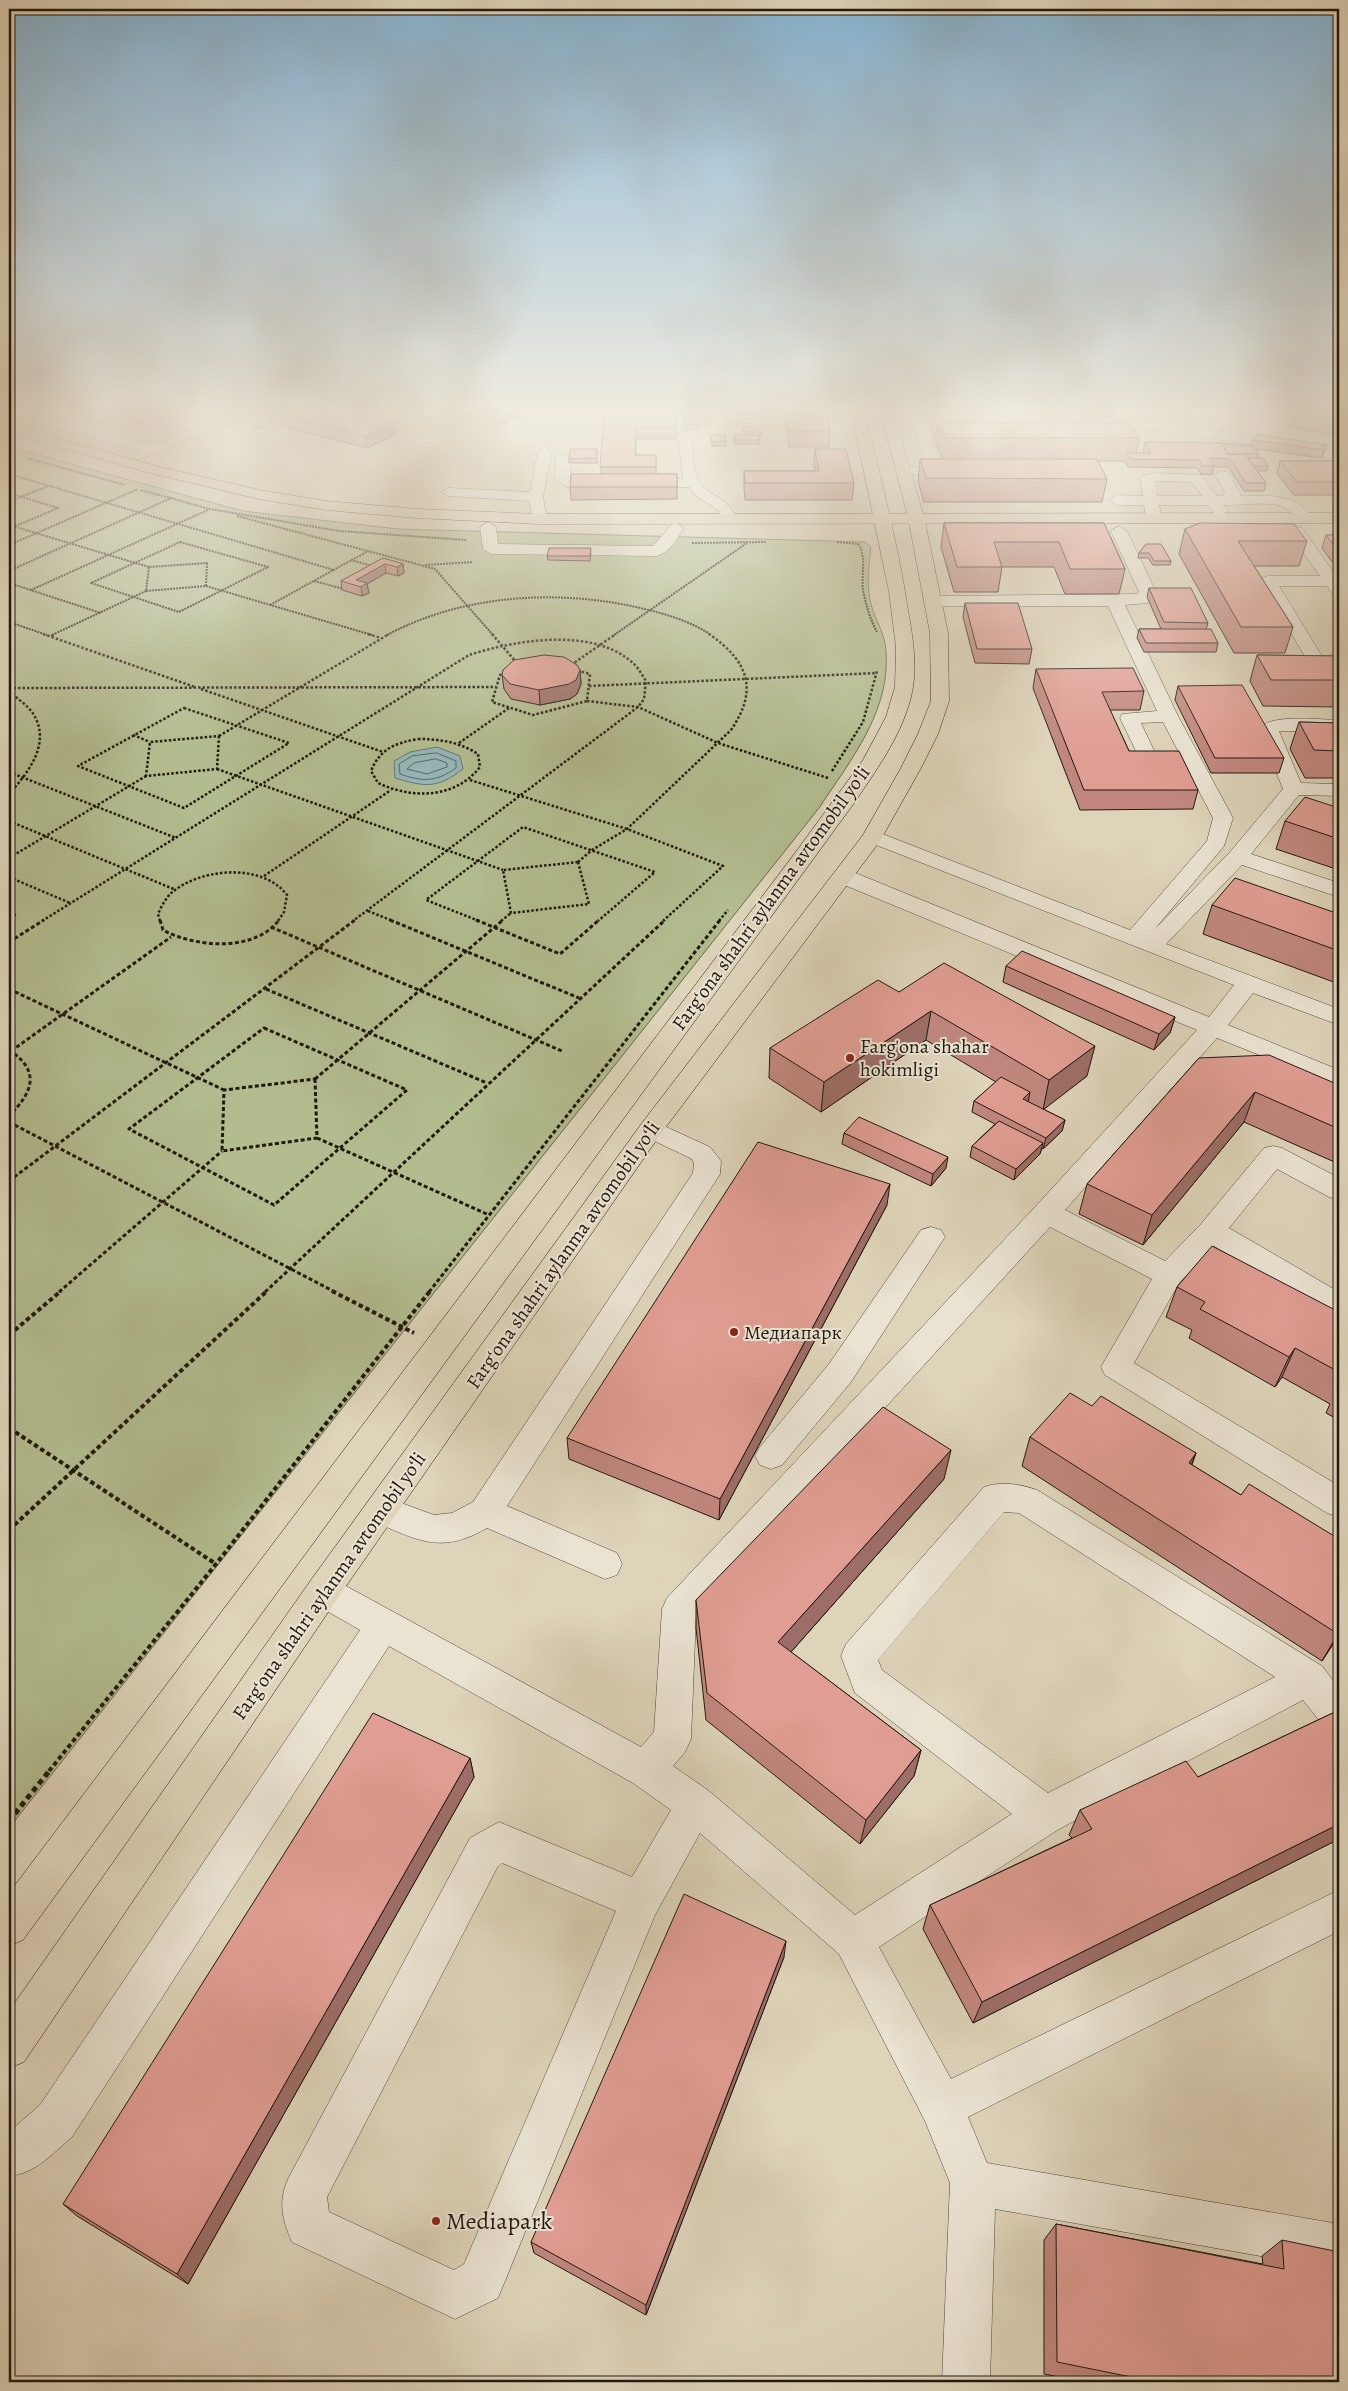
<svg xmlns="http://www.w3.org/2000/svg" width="1348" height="2391" viewBox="0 0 1348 2391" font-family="Alegreya,serif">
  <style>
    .green { fill: #b2bc8f; stroke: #6a6a50 }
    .water { fill: #95b7b8; stroke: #677775 }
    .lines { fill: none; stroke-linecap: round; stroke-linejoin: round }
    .shore { stroke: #5b6864; stroke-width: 1 }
    .minor-casing { stroke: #50473a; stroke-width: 1 }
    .major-casing { stroke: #211810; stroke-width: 1 }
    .highway-casing { stroke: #211810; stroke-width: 1 }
    .path-far4 { stroke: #211810; stroke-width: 2; stroke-dasharray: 2 1; stroke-linecap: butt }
    .path-far3 { stroke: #211810; stroke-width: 2.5; stroke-dasharray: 2.5 2; stroke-linecap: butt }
    .path-far2 { stroke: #211810; stroke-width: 3; stroke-dasharray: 4 2.5; stroke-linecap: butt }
    .path-far1 { stroke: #211810; stroke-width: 4; stroke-dasharray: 4.5 3; stroke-linecap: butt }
    .path { stroke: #211810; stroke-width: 5; stroke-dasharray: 5.5 4; stroke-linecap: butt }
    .minor { fill: #eae3d2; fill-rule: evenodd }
    .major { fill: #ded4ba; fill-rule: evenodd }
    .highway { fill: #ded4ba; fill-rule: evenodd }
    .wall { fill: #c1877e; stroke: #211810 }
    .shaded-wall { fill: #9d6e67; stroke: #211810 }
    .building { fill: #e09d93; stroke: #211810 }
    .poi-dot { fill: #8f2418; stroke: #eae3d2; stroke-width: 2 }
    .labels { text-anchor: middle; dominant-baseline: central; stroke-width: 4; stroke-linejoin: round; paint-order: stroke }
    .street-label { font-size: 20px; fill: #211810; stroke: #eae3d2 }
    .poi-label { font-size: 20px; fill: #211810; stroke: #eae3d2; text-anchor: start }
    .near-poi-label { font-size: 24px; fill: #211810; stroke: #eae3d2; text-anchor: start }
  </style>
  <rect width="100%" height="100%" fill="#ded4ba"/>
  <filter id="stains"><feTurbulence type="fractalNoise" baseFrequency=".004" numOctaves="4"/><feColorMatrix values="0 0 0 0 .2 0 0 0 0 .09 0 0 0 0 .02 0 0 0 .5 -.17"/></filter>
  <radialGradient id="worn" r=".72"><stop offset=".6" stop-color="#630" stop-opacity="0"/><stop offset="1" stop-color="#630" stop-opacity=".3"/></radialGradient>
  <g class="green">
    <path d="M82,414H126L87,429L60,422Z"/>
    <path d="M9,447L243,511L398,529L865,542L871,547C869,565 866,586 871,604C875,620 885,633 886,651C891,711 850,761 819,808L9,1828Z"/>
  </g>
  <path class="water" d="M437,747L460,756L463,769C437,789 425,787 395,778L394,761L410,752Z"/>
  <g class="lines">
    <g class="shore">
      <path d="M437,753L456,761V768C436,782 423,782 400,774L399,764L412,756Z"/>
      <path d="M436,759L447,763V767L427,774L407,769L414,763Z"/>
    </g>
    <g class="minor-casing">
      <g id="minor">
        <path d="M9,414H26L92,430L135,414H152L151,417L107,434L152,445L228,414H239L241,416L239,419L138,460L131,456L139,450L9,417Z"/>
        <path d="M638,414L769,416L776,420L769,424L633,421L631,418L633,415Z"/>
        <path d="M910,414H924L941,467L961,469L963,472L961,475L897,474L895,471L897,468L927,467Z"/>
        <path d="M1052,414H1087L1201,429L1241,414H1258L1257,417L1218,431L1339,451V459L1203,437L1059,418Z"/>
        <path d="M685,430L692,434C693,447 692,465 697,477C705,497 728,495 736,518L733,521H723L718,510L696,496L689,487H567L555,480L556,457L563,453L570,457V479H683L678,434Z"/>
        <path d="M15,438L22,442L20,445L9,448V439Z"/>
        <path d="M545,447L552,451L543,497L546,515L543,518H533L529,501L448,496L441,492L448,488L530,492L538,451Z"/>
        <path d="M1222,471L1227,472L1241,494L1240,496C1268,496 1295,492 1313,518L1305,523C1295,520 1290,508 1279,505C1265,502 1239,505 1223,505L1228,511L1220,516L1215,514L1208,505H1159L1162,518L1154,523L1146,518L1144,505H1117L1109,500L1117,495L1143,496L1140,479L1142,476L1155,473L1201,475L1217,496H1222L1225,492L1215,475ZM1155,481L1192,482L1202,496H1157Z"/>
        <path d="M488,522L496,527L498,544L653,546L671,525L676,523L684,528C677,539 670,552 657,556L491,554L483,549L480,527Z"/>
        <path d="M1119,526L1127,531L1156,592L1148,603L1125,605L1178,716L1233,818L1224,846L1154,930L1230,852L1283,789L1259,729C1270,713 1321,720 1339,720V732L1279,731L1301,783L1339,784V796L1299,795L1251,854L1339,883V897L1242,865L1166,944L1339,1009V1025L1253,993L1228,1025L1339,1070V1087L1217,1038L1065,1210L1165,1261L1201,1224L1264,1148L1273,1146L1282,1148L1339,1178V1200L1329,1197L1277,1169L1229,1228L1339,1292V1317L1329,1314L1214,1246L1179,1283L1134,1363L1339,1486V1517L1327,1513L1105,1375L1101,1367L1152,1279L1050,1227L696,1615L691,1739L685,1752L673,1766L709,1791L855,1915L1012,1814L855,1693L841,1656L846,1644L984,1487C1001,1481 1020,1484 1037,1490L1322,1666L1339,1688V1734L1326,1729L1303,1700L1059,1829L879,1947L951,2079L1339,1890V1931L968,2117L987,2163L1339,2224V2270L995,2209L990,2382H942L950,2183L925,2121L839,1954L700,1833L655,1915L498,2298L455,2319L292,2242C282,2219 278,2202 288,2179L470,1838L499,1822L632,1877L671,1810L633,1783L389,1646L72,2137C53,2153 35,2174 9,2176V2132L40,2105L360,1630L311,1602L306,1591L311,1580L323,1576L335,1580L641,1747L654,1732L662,1609L667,1598L1036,1206L1197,1030L837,882L834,877L837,872L845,870L853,872L1209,1017L1234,985L866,841L862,837L866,833L873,831L880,833L1130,930L1207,841L1213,818L1163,722L1141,723L1159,761L1179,764L1182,768L1179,772L1172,774L1145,770L1120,718L1122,714L1157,711L1108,606H932L926,605L924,601L926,597L932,596L1137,594L1139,592L1111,531ZM1004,1512L1019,1513L1275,1677L1048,1793L882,1670L878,1660ZM502,1863L616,1911L464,2264L454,2270L329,2212L327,2197L498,1866Z"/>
        <path d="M1296,526L1302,528L1339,580V596L1333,595L1327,586H1279L1328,666H1339V676L1316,675L1260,581L1262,578L1268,576H1320L1288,531Z"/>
        <path d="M651,1120L710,1147L721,1161L720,1174L507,1506L617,1553L622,1564L617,1575L605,1579L487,1528C439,1556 416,1539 370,1520L365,1510L370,1500L382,1496L434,1515L452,1513L473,1502L693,1173L694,1163L692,1159L642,1135L638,1129L642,1123Z"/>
        <path d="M931,1227L941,1230L945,1237L851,1382L782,1465L771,1469L760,1465L755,1456L760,1447L829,1364L921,1230Z"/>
      </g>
    </g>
    <g class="major-casing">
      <path id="major" d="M9,425L156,466L259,490L326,501L417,509L538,514L1339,513V523L538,524L417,518L326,510L259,499L146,472L9,433Z"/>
    </g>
    <g class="highway-casing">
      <g id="highway">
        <path d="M852,414H865C881,479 898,544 908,610C913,638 918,669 911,697C901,737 875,772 852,806L23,1940L9,1946V1893L795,853L863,760L886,717L895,687L896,647L889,592Z"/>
        <path d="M881,414H894L924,517L948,633L949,701L938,734L921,768L880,841L660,1135L335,1602L24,2062L9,2068V2011L311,1580L642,1123L863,835L901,768L918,734L931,701L930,633L908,517Z"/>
      </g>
    </g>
    <g class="path-far4">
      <path d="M254,426L259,428L280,418"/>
      <path d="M27,458L125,485"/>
      <path d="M9,474L334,570"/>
      <path d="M9,493L58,508L9,529"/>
      <path d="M171,498L209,509"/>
      <path d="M9,502L48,486"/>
      <path d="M237,516L435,569L493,635"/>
      <path d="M9,525L149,567"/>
      <path d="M180,542L268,567L179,612L91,583Z"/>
      <path d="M837,542L858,544C867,555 861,576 863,590C866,605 870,619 877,632"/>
      <path d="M692,543L766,542"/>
      <path d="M9,545L138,489"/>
      <path d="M351,560L372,566"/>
      <path d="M207,563L206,586L146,591L149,567Z"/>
      <path d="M425,565L473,562"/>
      <path d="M9,571L171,498L140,490"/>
      <path d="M314,581L344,589"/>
      <path d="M9,583L101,613"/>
      <path d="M206,586L372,635"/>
      <path d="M31,590L210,509L339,531L466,540"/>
      <path d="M270,605L368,551"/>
      <path d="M9,622L47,635"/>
      <path d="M52,635L146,591"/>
      <path d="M387,635C462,595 554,589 636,607C662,613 689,620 711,635"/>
      <path d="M614,635L747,543"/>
    </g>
    <g class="path-far3">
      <path d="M43,634L195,687"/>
      <path d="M368,634L381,638"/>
      <path d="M492,634L516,662"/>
      <path d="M51,636L55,634"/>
      <path d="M547,662L590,674L587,701L533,715L492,702L500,675Z"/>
      <path d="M571,665L616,634"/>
      <path d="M589,686L877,673"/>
      <path d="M9,688L496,687"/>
      <path d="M201,689L383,752"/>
      <path d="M9,691C17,699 28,705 34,715C51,744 28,773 9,794"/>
      <path d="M587,701L638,707L718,743L828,778"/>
      <path d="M184,708L289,743L184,808L78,766Z"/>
      <path d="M133,735L150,742"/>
      <path d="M219,736L217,769L146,776L150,742Z"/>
      <path d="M219,736L389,634"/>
      <path d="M418,739C440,739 459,742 478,754L480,767C455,799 412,799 378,783L371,771C380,749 395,743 418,739Z"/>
      <path d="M459,743L509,708"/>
      <path d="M217,769L503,870"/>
      <path d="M832,771L863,722L877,671"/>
      <path d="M9,772L176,838"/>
      <path d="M470,780L627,829L723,866L663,921"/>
      <path d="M9,821L176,890"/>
      <path d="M9,858L146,776"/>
      <path d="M578,862L592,850L627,829L731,730C759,689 748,661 709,634"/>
      <path d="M578,862L589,904L511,913L503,870Z"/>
      <path d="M264,876L391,790"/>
      <path d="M9,877L70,903"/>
      <path d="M368,911L393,921"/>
      <path d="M9,913L15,915L9,919"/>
      <path d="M42,921L469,655C516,640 591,627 632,662C638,667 642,675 646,681L644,699L638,707L353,921"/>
      <path d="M160,921L158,914C161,907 165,900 170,894C199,868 262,862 287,895L284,912L278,921"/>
      <path d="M479,921L426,900L523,827L655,872L598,921"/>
      <path d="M501,921L511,913"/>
      <path d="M719,921L728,910"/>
    </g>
    <g class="path-far2">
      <path d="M160,920L163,930C194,947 254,953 279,920"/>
      <path d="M390,920L579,998"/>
      <path d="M476,920L560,954L599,920"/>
      <path d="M271,927L562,1051"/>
      <path d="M9,942L44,920"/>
      <path d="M9,989L224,1090"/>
      <path d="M266,989L487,1083"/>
      <path d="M264,1028L407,1090L274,1205L129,1129Z"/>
      <path d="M9,1050C41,1071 33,1092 9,1116"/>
      <path d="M11,1051L171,937"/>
      <path d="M315,1079L317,1138L222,1151L224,1090Z"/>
      <path d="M315,1079L503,920"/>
      <path d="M9,1122L335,1292"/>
      <path d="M317,1138L489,1215"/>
      <path d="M9,1181L355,920"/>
      <path d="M59,1292L222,1151"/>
      <path d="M265,1292L665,920"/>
      <path d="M429,1292L720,920"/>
    </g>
    <g class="path-far1">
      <path d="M332,1291L414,1333"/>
      <path d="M9,1335L61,1291"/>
      <path d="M9,1428L216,1564"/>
      <path d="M9,1530L267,1291"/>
      <path d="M49,1771L216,1564L430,1291"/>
    </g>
    <path class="path" d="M9,1821L50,1770"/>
    <use href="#minor" class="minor"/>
    <use href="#major" class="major"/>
    <use href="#highway" class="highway"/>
  </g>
  <g class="wall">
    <path d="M277,414L395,435L367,448L279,426Z"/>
    <path d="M460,414H473L469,416Z"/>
    <path d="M476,414H525L503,424L477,418Z"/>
    <path d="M784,414H827L830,431L829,447H789Z"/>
    <path d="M926,414H1116L1110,417L1122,423L1139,438L1136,453H1145L1143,450L1145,442L1250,446L1252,440L1326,445L1324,453L1321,458L1256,449L1259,454L1257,458L1268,466L1267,471H1257L1266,483L1264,491H1244L1228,467H1214L1212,475L1201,474L1197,468L1128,467L1125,461H1097L1107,479L1102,502H924L918,482L920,459H942Z"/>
    <path d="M1264,414H1339V437L1263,420Z"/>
    <path d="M604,416H676V439H636V455H656V474H677V499L571,500L570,487L601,474Z"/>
    <path d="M683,417L711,420V424L698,425V429H686L683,421Z"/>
    <path d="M743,427L761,432V436H759L760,444H735L734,435H745L743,431Z"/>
    <path d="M711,435L726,441V446H712Z"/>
    <path d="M597,449V463H569V459Z"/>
    <path d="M815,449L854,483L852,500H745L744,488V471H815L814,465Z"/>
    <path d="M1280,461H1339V495H1294L1277,474Z"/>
    <path d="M944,523H1104L1125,569L1119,594H1065L1054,567H1002L998,592H954L941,547Z"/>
    <path d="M1185,529L1307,541L1299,566H1254L1293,627L1285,653H1234L1179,554Z"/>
    <path d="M1326,535H1339V562H1332L1322,548Z"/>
    <path d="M1146,544L1171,561L1170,565H1153L1148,558H1138L1139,553Z"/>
    <path d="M591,553L590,561L548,560L547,556Z"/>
    <path d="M383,558L403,564L404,573L398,576L386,573L367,584L369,593L362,596L342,590L341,581Z"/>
    <path d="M1149,588L1208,623L1206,629L1218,643L1216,652H1144L1137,638L1139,629H1161L1147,597Z"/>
    <path d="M965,603L1032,649L1029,664L975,663L963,617Z"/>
    <path d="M1257,655L1339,656V707L1263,706L1250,681Z"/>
    <path d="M1036,669L1144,691L1140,710H1110L1129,751L1198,790L1193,809L1080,810L1033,688Z"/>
    <path d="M580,670L581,684L577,694L570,699L540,705L511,699L504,689L502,675Z"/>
    <path d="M1178,686L1284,758L1279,773H1211L1175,700Z"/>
    <path d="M1299,722L1339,723V778H1305L1290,749Z"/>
    <path d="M1339,808V870L1276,849L1285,821Z"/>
    <path d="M1212,905L1339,914V984L1203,934Z"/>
    <path d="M1006,966L1175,1017L1170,1033L1154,1050L1003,982Z"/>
    <path d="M899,992L1087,1076L1043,1109L1065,1120L1062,1131L1043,1149L1042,1148L1040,1154L1014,1180L970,1157L972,1146L995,1124L972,1112L974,1101L996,1082L926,1040L821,1112L769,1078L770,1048Z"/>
    <path d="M1199,1058L1339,1085V1164L1244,1122L1143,1245L1079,1214L1087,1184Z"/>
    <path d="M844,1133L946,1168L931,1186L842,1144Z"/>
    <path d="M887,1205L719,1520L569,1459L567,1438Z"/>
    <path d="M1177,1287L1339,1312V1420L1326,1413L1330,1404L1282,1377L1275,1387L1189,1338L1192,1330L1166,1317Z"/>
    <path d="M1092,1406L1196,1453L1192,1465L1241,1495L1339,1539V1635L1322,1661L1022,1466L1030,1437Z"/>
    <path d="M944,1479L791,1652L921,1750L914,1776L860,1844L706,1720L696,1628V1600Z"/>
    <path d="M1339,1710V1839L973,2023L923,1929L930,1905L1072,1838L1069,1835L1080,1810L1198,1777Z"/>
    <path d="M470,1758L474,1777L188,2284L77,2216L63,2204Z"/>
    <path d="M784,1957L646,2315L534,2253L531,2242Z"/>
    <path d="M1056,2224L1263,2264L1262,2256L1282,2240L1339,2382H1083L1044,2374V2240Z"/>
  </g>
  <g class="shaded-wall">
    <path d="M508,414H525L503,424V416Z"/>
    <path d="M1108,414H1116L1107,418Z"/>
    <path d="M394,423L395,435L367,448L365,436Z"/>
    <path d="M1326,445L1324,453L1321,458L1324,450Z"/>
    <path d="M385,564L386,573L367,584L369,593L362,596L361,587L356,580Z"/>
    <path d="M403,564L404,573L398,576L397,567Z"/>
    <path d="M580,670L581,684L577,694L570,699L540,705L539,690Z"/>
    <path d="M931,1011L926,1040L821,1112L824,1082Z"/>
    <path d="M1175,1017L1170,1033L1154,1050L1159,1034Z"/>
    <path d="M1095,1046L1087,1076L1043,1110L1049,1080Z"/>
    <path d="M1030,1092L1028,1103L1023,1099Z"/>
    <path d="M1255,1092L1244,1122L1143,1245L1152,1215Z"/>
    <path d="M1065,1120L1062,1131L1043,1149L1046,1138Z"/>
    <path d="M1043,1143L1040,1154L1014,1180L1016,1169Z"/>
    <path d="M948,1157L946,1168L931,1186L933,1174Z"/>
    <path d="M890,1184L887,1205L719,1520L720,1499Z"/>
    <path d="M1295,1348L1282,1377L1275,1387L1289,1357Z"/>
    <path d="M951,1450L944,1479L775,1670L778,1642Z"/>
    <path d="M1196,1453L1184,1482L1189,1463Z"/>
    <path d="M1339,1632V1635L1322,1661Z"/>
    <path d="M921,1750L914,1776L860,1844L866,1820Z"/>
    <path d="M470,1758L474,1777L188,2284L177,2274Z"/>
    <path d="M1339,1824V1839L973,2023L982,2002Z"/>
    <path d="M786,1941L784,1957L646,2315V2305Z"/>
  </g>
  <g class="building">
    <path d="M277,414H355L394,423L365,436Z"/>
    <path d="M493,414H508L503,416Z"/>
    <path d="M787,414H827L830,431H789Z"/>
    <path d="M932,414H1095L1119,418L1122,423H940L939,433Z"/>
    <path d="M1309,414H1339V420Z"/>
    <path d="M604,416H676V427H636L635,455H656V467H600Z"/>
    <path d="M710,416L711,420L697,421L698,425H686L683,417Z"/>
    <path d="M940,423H1130L1139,438H945Z"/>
    <path d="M755,426L761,432H747L743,427Z"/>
    <path d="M1257,434L1326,445L1324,450L1252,440Z"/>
    <path d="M711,435H725L726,441L712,442Z"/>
    <path d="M734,435H759L760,440H736Z"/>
    <path d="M1145,442L1222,443L1228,454H1245L1266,483H1246L1230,459L1210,458L1214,466H1203L1199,460L1130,459L1127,453H1151Z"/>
    <path d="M1217,443L1253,446L1259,454H1228L1222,443Z"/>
    <path d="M570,449H597V458L569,459Z"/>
    <path d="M815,449H846L854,483H745L744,471H819Z"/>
    <path d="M1248,458H1263L1268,466H1254Z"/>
    <path d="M920,459H1097L1107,479L926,478Z"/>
    <path d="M1280,461H1339V482H1297Z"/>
    <path d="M571,474H677V487H570Z"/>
    <path d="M944,523H1104L1125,569H1070L1059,542H994L1002,567H957Z"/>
    <path d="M1200,523L1294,524L1307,541H1238L1293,627H1241L1185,529Z"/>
    <path d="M1326,535H1339V548H1336Z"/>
    <path d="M1146,544H1161L1171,561H1154L1149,553H1139Z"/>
    <path d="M549,548H591L590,556H547Z"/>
    <path d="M383,558L403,564L397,567L385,564L356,580L367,583L361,587L341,581Z"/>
    <path d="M1149,588H1191L1208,623L1164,622Z"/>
    <path d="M965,603H1018L1032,649H977Z"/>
    <path d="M1139,629H1211L1218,643H1146Z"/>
    <path d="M544,655L564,657L577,665L580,670L576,680L569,684L539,690L510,684L502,675L503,670L514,660Z"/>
    <path d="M1257,655L1339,656V680H1271Z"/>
    <path d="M1133,668L1144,691L1102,692L1129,751H1179L1198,790H1084L1036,669Z"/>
    <path d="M1242,685L1284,758H1215L1178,686Z"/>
    <path d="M1299,722L1339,723V751L1314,750Z"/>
    <path d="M1305,797L1339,808V839L1285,821Z"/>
    <path d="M1235,878L1339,914V951L1212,905Z"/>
    <path d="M1022,951L1175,1017L1159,1034L1006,966Z"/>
    <path d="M944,963L1095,1046L1049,1080L931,1011L824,1082L770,1048L878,980L899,992Z"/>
    <path d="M1269,1055L1339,1085V1129L1255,1092L1152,1215L1087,1184L1199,1058Z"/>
    <path d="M1001,1077L1030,1092L1023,1099L1065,1120L1046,1138L974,1101Z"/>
    <path d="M859,1117L948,1157L933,1174L844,1133Z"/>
    <path d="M999,1121L1043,1143L1016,1169L972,1146Z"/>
    <path d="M758,1142L890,1184L720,1499L567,1438Z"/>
    <path d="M1212,1246L1339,1312V1372L1295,1348L1289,1357L1200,1309L1205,1302L1177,1287Z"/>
    <path d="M1070,1393L1092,1406L1101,1396L1196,1453L1189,1463L1241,1495L1249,1484L1339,1539V1632L1338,1634L1030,1437Z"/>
    <path d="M883,1407L951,1450L778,1642L921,1750L866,1820L707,1693L696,1600Z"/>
    <path d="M1339,1710V1824L982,2002L930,1905L1092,1829L1080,1810L1186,1761L1198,1777Z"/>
    <path d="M373,1713L470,1758L177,2274L63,2204Z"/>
    <path d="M684,1894L786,1941L646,2305L531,2242Z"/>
    <path d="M1056,2224L1284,2269L1282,2240L1339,2252V2382H1156L1057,2362Z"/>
  </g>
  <linearGradient id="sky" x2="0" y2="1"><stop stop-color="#87b5d5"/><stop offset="0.55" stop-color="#f0ece0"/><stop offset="1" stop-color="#f0ece0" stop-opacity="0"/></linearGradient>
  <rect width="1348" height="748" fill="url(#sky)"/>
  <g class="poi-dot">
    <circle cx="850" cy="1058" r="5"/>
    <circle cx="734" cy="1332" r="5"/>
    <circle cx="436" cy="2221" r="5"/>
  </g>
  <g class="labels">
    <g class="street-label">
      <text transform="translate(771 898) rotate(-54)">Fargʻona shahri aylanma avtomobil yoʻli</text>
      <text transform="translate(563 1255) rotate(-55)">Fargʻona shahri aylanma avtomobil yoʻli</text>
      <text transform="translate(329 1586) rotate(-55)">Fargʻona shahri aylanma avtomobil yoʻli</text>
    </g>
    <g class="poi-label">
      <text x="860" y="1046">Farg'ona shahar<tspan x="860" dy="23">hokimligi</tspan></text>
      <text x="744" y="1332">Медиапарк</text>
    </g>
    <g class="near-poi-label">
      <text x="446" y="2221">Mediapark</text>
    </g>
  </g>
  <rect width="1348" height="2391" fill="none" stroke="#ded4ba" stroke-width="30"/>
  <rect x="10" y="10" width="1328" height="2371" fill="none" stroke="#211810" stroke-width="2.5"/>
  <rect x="15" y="15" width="1318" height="2361" fill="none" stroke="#211810"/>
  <rect width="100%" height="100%" filter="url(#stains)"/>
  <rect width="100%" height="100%" fill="url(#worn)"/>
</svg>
